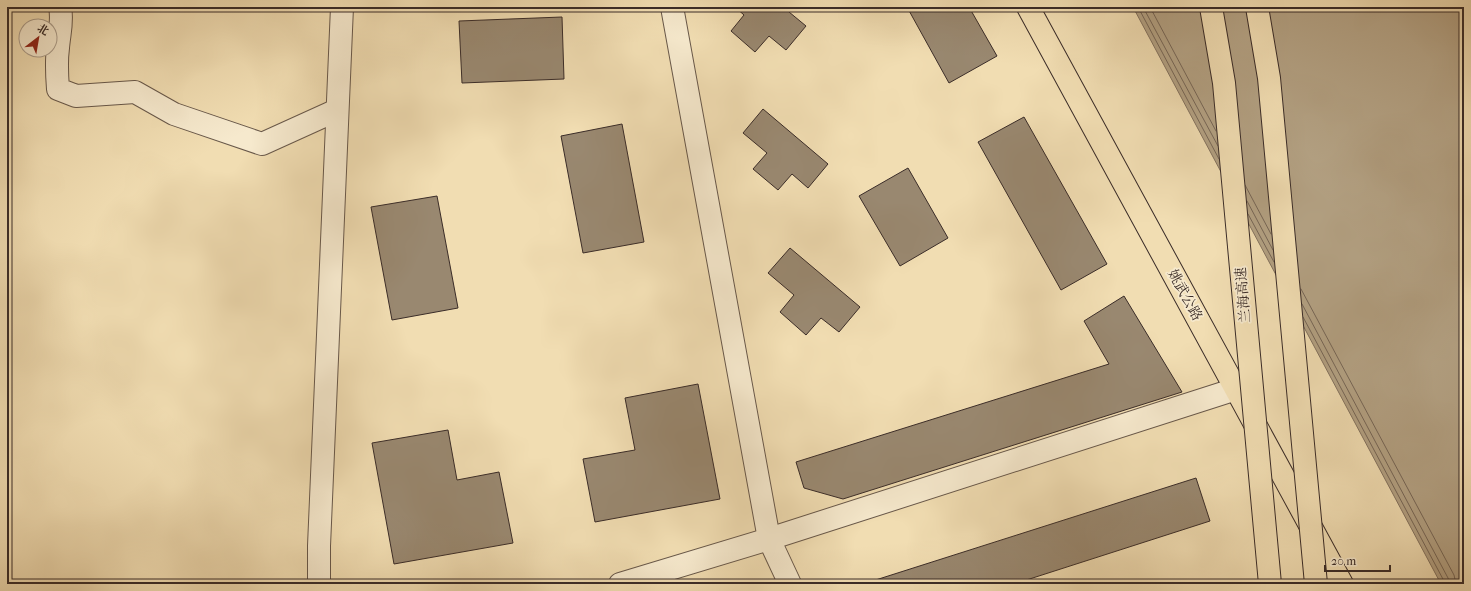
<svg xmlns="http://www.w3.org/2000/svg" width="1471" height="591" viewBox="0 0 1471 591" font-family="'IM FELL French Canon','Noto Serif SC',serif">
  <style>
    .water { fill: #b3a183; stroke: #83725f }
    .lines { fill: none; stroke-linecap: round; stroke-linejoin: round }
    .shore { stroke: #766656; stroke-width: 1 }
    .building { fill: #998870; stroke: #3a2c28 }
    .minor-casing { stroke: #68584a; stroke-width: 24 }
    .major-casing { stroke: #3a2c28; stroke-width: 24 }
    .minor { stroke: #f6e9cd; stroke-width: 22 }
    .major { stroke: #f1ddb2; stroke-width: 22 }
    .highway-bridge-casing { stroke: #3a2c28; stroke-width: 24; stroke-linecap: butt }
    .highway-bridge { stroke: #f1ddb2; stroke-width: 22 }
    .labels { text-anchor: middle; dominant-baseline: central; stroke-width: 3.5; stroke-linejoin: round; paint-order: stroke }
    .street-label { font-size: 14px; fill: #3a2c28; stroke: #f6e9cd }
  </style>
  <rect width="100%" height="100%" fill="#f1ddb2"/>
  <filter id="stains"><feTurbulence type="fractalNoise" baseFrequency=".005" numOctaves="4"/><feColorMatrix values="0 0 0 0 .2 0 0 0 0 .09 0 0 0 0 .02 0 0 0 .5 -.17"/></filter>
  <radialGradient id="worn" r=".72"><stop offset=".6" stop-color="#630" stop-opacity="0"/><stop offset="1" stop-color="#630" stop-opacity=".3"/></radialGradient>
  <path class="water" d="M1133,7H1464V584H1441Z"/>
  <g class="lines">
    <g class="shore">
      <path d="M1138,7L1219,159"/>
      <path d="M1143,7L1218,146"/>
      <path d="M1150,7L1216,131"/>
      <path d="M1245,185L1271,234"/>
      <path d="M1247,201L1273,250"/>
      <path d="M1248,214L1274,262"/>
      <path d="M1301,289L1454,575L1456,584"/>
      <path d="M1302,304L1448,578L1450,584"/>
      <path d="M1303,317L1444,581V584"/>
    </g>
  </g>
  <g class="building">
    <path d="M735,7H783L806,26L786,50L769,36L755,52L731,31L744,15Z"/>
    <path d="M907,7H969L997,56L949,83Z"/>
    <path d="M562,17L564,79L462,83L459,21Z"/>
    <path d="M763,109L828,164L808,188L792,174L778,190L753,169L767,153L743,133Z"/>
    <path d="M1024,117L1107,264L1061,290L978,142Z"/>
    <path d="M622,124L644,242L583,253L561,136Z"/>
    <path d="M908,168L948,238L900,266L859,196Z"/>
    <path d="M437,196L458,308L392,320L371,207Z"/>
    <path d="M790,248L860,307L839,332L821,318L806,335L780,312L794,295L768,273Z"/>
    <path d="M1124,296L1182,392L843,499L804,488L796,462L1109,364L1084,321Z"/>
    <path d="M698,384L720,499L595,522L583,459L635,450L625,398Z"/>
    <path d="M448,430L457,480L499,472L513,543L394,564L372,443Z"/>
    <path d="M1196,478L1210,521L1014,584H863Z"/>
  </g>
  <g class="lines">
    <g class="minor-casing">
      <g id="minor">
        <path d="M60,7C63,21 59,34 58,48C56,62 57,76 58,89L76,96L135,92L174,114L262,144L337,110"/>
        <path d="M672,7L769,539L790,584"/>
        <path d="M319,584V546L342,7"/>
        <path d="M620,584L769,539L1236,389"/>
      </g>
    </g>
    <g class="major-casing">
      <path id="major" d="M1028,7L1342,584"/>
    </g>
    <use href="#minor" class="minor"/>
    <use href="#major" class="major"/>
    <g class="highway-bridge-casing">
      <g id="highway-bridge">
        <path d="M1211,7L1224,83L1270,584"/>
        <path d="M1257,7L1269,78L1316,584"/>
      </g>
    </g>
    <use href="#highway-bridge" class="highway-bridge"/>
  </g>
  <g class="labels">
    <g class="street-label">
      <text transform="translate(1185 295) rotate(61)">姚武公路</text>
      <text transform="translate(1243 295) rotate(-95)">兰海高速</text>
    </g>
  </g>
  <rect width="1471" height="591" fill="none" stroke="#f1ddb2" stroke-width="24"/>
  <rect x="8" y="8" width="1455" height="575" fill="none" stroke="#3a2c28" stroke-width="2"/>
  <rect x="12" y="12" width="1447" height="567" fill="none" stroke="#3a2c28"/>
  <g transform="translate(38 38) rotate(31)"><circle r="19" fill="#f6e9cd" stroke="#ab9d8b"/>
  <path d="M0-3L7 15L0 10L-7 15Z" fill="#8f2418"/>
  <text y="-6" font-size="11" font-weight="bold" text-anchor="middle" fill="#3a2c28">北</text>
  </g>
  <path d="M1325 565v6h65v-6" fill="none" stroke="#3a2c28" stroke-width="2"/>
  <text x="1331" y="565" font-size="12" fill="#3a2c28" stroke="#f6e9cd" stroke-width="3" paint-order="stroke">20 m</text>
  <rect width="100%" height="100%" filter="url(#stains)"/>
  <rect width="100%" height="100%" fill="url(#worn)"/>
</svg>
